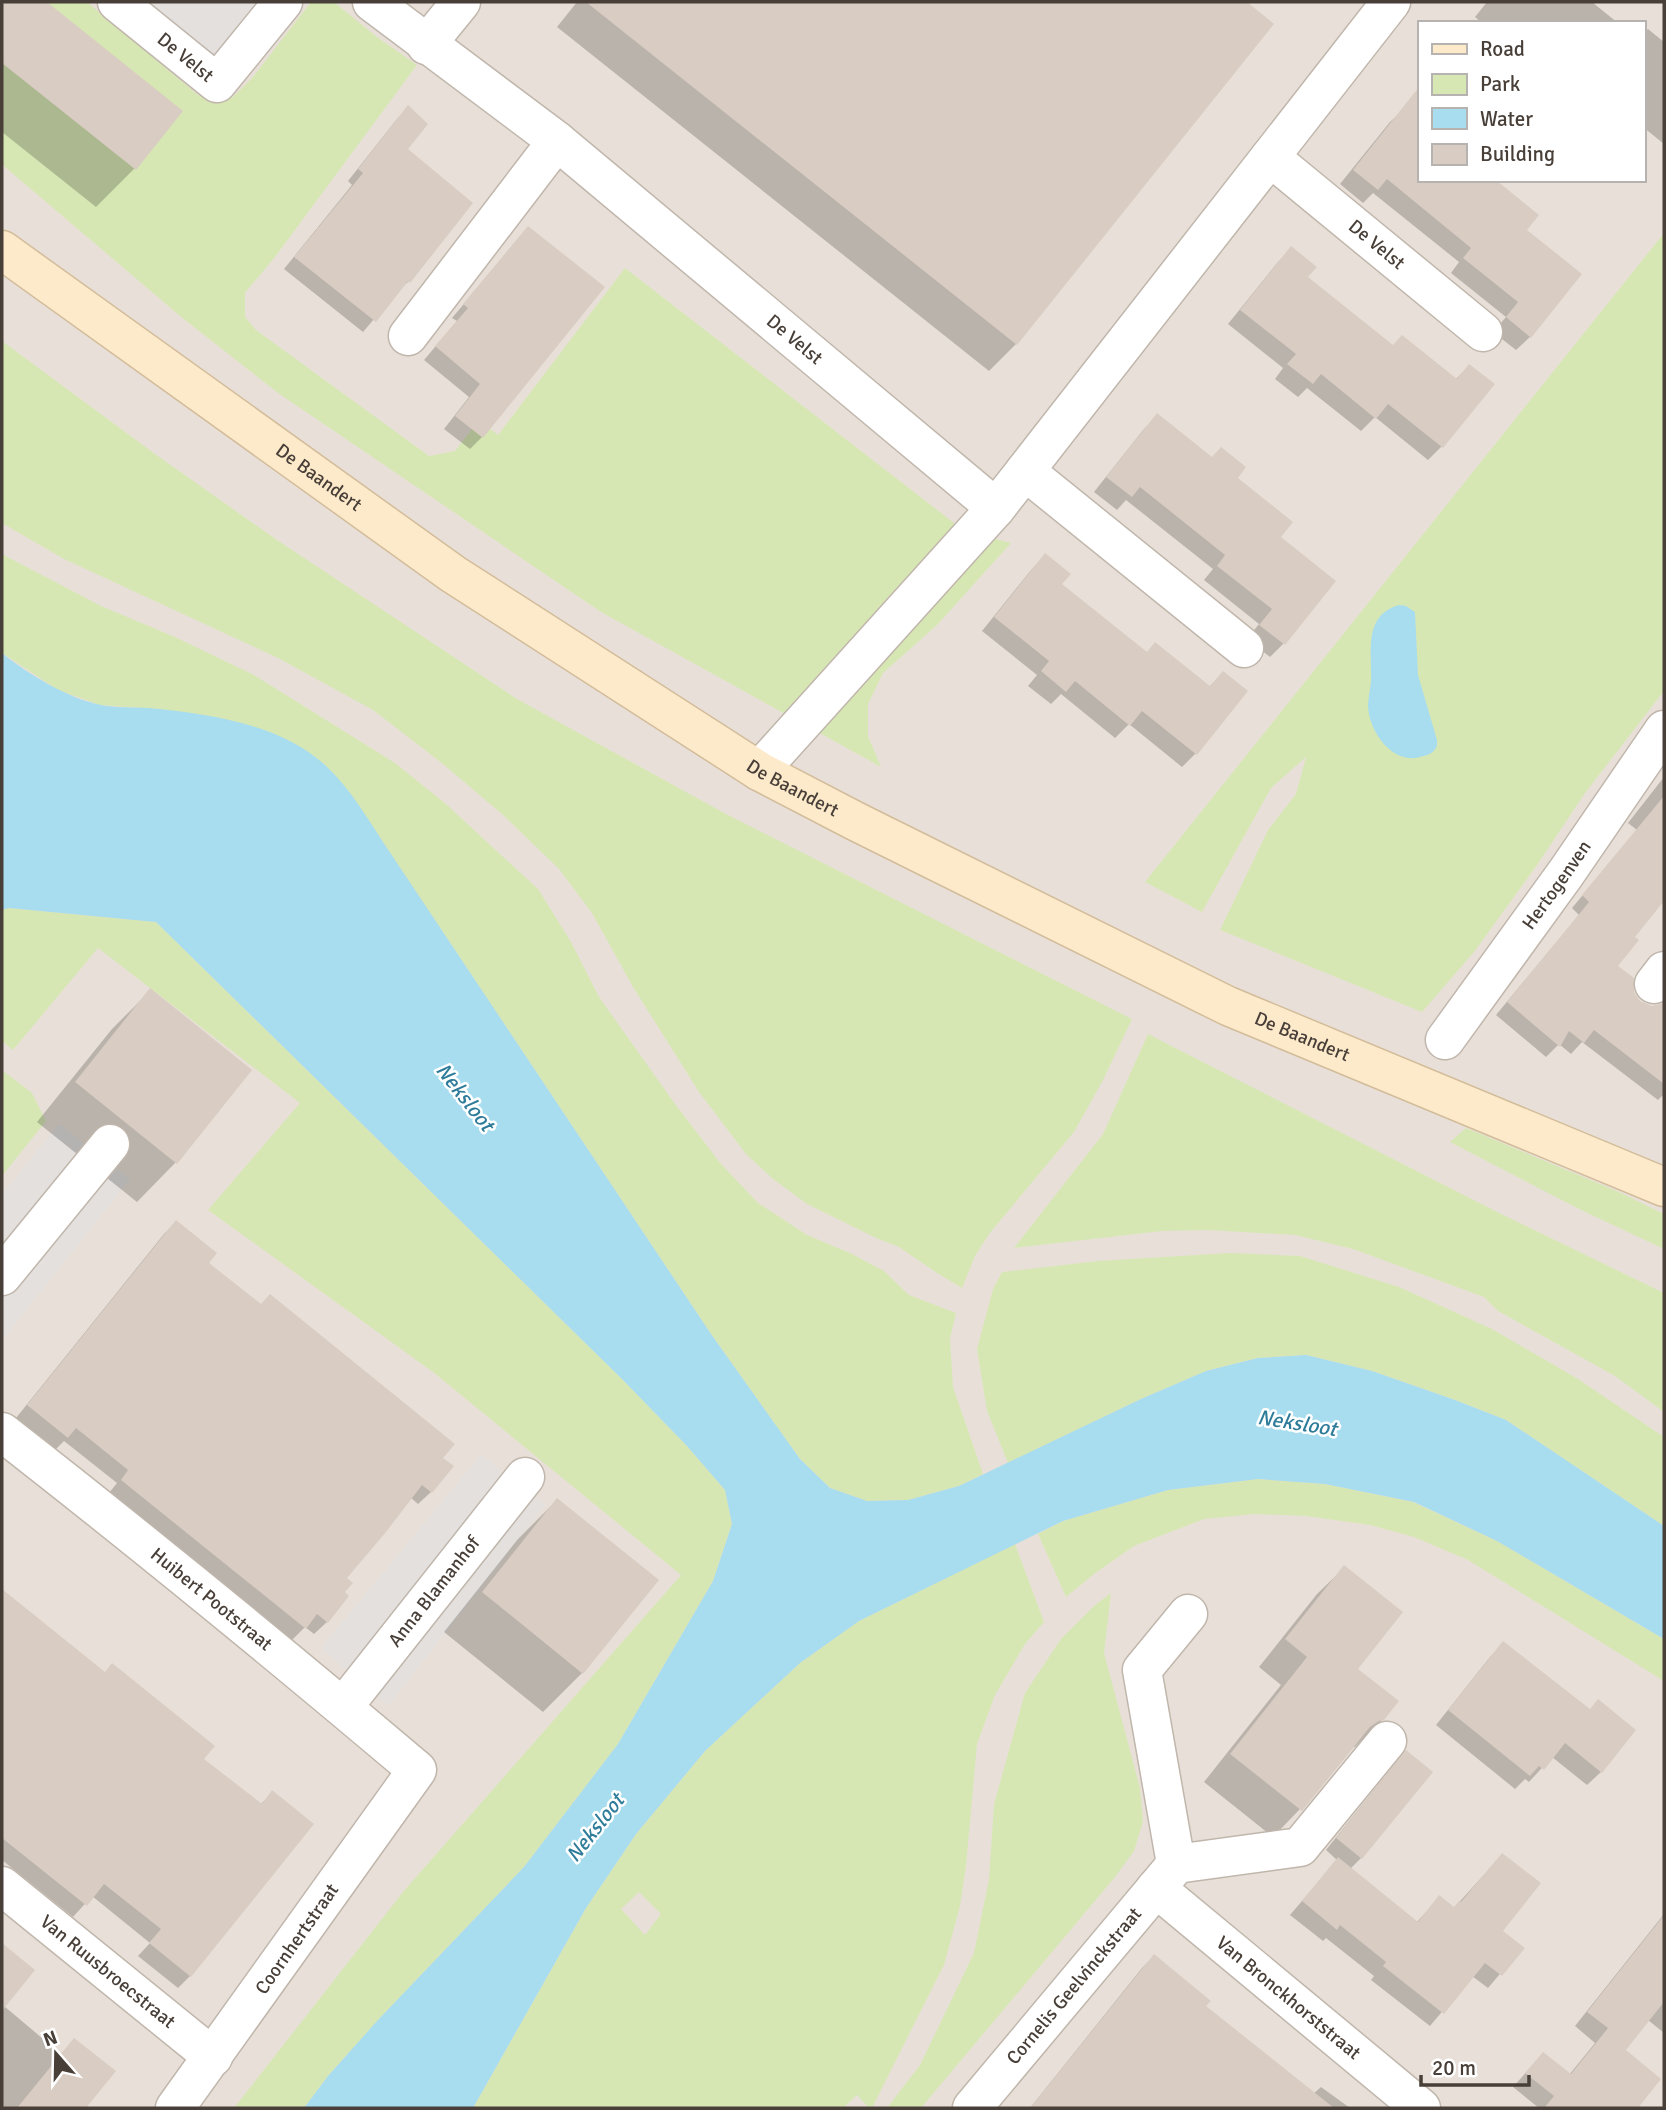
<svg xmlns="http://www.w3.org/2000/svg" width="1666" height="2110" viewBox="0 0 1666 2110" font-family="Signika,sans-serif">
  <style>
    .residential { fill: #e8e0d8; fill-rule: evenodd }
    .green { fill: #d7e7b4; fill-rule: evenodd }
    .parking { fill: #e3e0de }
    .water { fill: #a8dcef }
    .shadow { fill: #0003 }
    .building { fill: #d9ccc2 }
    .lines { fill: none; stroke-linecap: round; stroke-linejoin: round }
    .street-casing { stroke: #c0b6ac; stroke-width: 41 }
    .secondary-casing { stroke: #d3bc9a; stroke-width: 41 }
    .street { stroke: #fff; stroke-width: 38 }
    .secondary { stroke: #fdeacb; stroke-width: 38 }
    .labels { text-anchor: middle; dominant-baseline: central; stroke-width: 5; stroke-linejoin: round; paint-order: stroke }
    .street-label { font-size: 19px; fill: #483f38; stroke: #fff }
    .water-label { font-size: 21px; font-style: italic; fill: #2e7c9a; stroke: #fff }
  </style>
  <rect width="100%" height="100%" fill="#f4efe9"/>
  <path class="residential" d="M2,2H1664V2108H2ZM1419,23H1643V180H1419Z"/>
  <g class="green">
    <path d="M2,2H87L198,95L207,98L233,97L252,78L311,2H334L377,37L417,65L275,257L245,293V317L256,330L429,456L455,451L479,420L498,435L625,268L963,530L1011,543L937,625L883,673L868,704V736L881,767L601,612L278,393L180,316L5,167L2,164Z"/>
    <path d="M1664,233V691L1585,793L1537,865L1474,952L1422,1012L1220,930L1268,830L1296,794L1306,757L1271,788L1202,912L1145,882Z"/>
    <path d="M2,341L155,454L277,540L517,699L726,814L1132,1019L1103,1080L1074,1132L989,1234L975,1256L962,1288L937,1273L899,1247L876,1238L807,1204L773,1179L746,1154L699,1092L633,987L592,913L559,869L503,815L443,764L373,710L278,658L64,559L2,523Z"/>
    <path d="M2,554L101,606L175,637L254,675L395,763L446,804L538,889L571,942L599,997L675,1104L721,1164L758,1203L807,1235L850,1253L884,1271L909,1295L956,1313L950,1339L953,1387L983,1474L959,1486L908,1500L867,1501L830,1488L800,1459L711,1334L352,796L324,764L290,741L152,709L100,705L58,690L2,653Z"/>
    <path d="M9,908L156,922L623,1380L687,1446L725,1490L732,1524L713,1581L618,1744L524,1867L378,2020L328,2076L304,2108H234L403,1892L681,1575L433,1372L208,1210L300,1103L98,948L13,1050L2,1041V910Z"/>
    <path d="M1148,1034L1499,1213L1664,1293V1412L1615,1376L1498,1311L1484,1297L1353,1249L1295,1235L1208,1230L1162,1231L1014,1248L1103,1134Z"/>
    <path d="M2,1070L32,1093L46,1121L2,1176Z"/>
    <path d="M1466,1128L1619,1192L1664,1214V1249L1579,1209L1450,1142Z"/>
    <path d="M1230,1253L1300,1256L1399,1287L1492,1329L1578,1379L1664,1437V1526L1506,1420L1455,1400L1372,1371L1306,1355L1258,1358L1206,1371L1141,1399L1008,1463L987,1411L977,1349L993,1289L1002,1272L1098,1261Z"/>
    <path d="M1258,1479L1325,1484L1413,1502L1497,1541L1664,1639V1681L1468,1560L1414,1537L1370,1525L1306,1516L1254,1514L1204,1519L1134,1546L1094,1574L1066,1597L1038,1534L1063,1521L1168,1490Z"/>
    <path d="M1015,1544L1044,1622L1025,1644L995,1695L977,1744L966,1866L960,1906L944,1965L872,2108H869L857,2095L843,2108H473L586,1908L636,1834L705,1751L800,1663L859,1621ZM639,1892L661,1914L645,1935L621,1909Z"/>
    <path d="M1111,1593L1104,1653L1140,1788L1143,1821L1134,1851L1115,1877L921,2108H887L920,2065L974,1953L989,1879L994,1804L1025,1693L1061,1639L1094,1606Z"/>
  </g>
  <g class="parking">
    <path d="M139,2H272L217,67Z"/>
    <path d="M59,1124L130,1179L2,1340V1195Z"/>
    <path d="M481,1455L545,1505L388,1706L321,1648Z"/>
  </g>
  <g class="water">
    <path d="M1399,605L1406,606L1415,612L1418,675L1437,740V746C1433,754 1428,755 1420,757C1392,765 1369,731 1368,706C1368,697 1371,688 1371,679C1372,652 1363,615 1399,605Z"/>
    <path d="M2,653C28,674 67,698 101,705C116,708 133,707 149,708C208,714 279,723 325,765C351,789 369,821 389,851L711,1334L800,1459L830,1488L867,1501L908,1500L959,1486L1141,1399L1206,1371L1258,1358L1306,1355L1372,1371L1455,1400L1506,1420L1664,1526V1639L1497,1541L1414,1502L1325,1484L1258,1479L1168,1490L1063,1521L859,1621L800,1663L705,1751L636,1834L586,1908L473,2108H304L328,2076L378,2020L524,1867L618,1744L713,1581L732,1524L725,1490L687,1446L623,1380L156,922L9,908L2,910Z"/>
  </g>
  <g class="shadow">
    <path d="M2,2H44L181,111L134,169L96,207L2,132Z"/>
    <path d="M577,2H1244L1272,24L1016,344L989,371L557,27Z"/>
    <path d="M1487,2H1592L1618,23H1482L1475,17Z"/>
    <path d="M1648,29L1664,42V144L1643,127V34Z"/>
    <path d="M408,108L405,150L409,281L397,292L363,332L284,269L352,185L348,181L397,119Z"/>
    <path d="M1404,109L1419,121V180L1525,231L1530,337L1516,350L1493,332L1506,317L1451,273L1459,262L1373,193L1363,203L1340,184L1390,122Z"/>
    <path d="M528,228L482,437L470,449L444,429L469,397L424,360L457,321L452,318Z"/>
    <path d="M1292,249L1306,277L1392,346L1455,380L1469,366L1442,446L1428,460L1375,417L1361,431L1307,388L1298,397L1275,379L1283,368L1228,324L1278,262Z"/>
    <path d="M1157,416L1278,538L1333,582L1283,644L1270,657L1247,639L1259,624L1204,580L1213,569L1126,500L1117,510L1094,492L1144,429Z"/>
    <path d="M1045,556L1060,584L1146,653L1209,687L1223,673L1196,753L1182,767L1129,724L1115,738L1061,694L1051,704L1028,686L1037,675L982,631L1032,569Z"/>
    <path d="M1664,777V898L1633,937L1616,966L1639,1002L1652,1008L1664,1005V1094L1658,1100L1582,1042L1571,1054L1559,1044L1546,1057L1496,1015L1579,915L1572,908L1637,830L1628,823Z"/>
    <path d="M150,991L249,1070L175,1163L137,1202L37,1122L112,1029Z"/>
    <path d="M176,1222L207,1263L441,1458L431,1492L418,1504L410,1497L344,1579L327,1622L314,1634L305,1627L292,1640L109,1493L117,1483L64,1441L55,1450L16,1418L164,1234Z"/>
    <path d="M557,1500L582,1673L543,1712L444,1632L518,1539Z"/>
    <path d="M1345,1567L1356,1669L1383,1719L1355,1747H1351L1300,1809L1273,1837L1204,1782L1281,1685L1259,1667L1317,1594Z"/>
    <path d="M2,1591L104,1673L201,1760L260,1805L272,1793L190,1976L178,1988L138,1956L150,1943L92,1896L73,1917L2,1860Z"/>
    <path d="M1504,1643L1601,1772L1587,1785L1552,1757L1529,1782L1525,1779L1515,1789L1436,1725L1490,1657Z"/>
    <path d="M1406,1753L1361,1858L1350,1869L1416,1923L1440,1897L1453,1909L1502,1855L1501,1932L1522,1948L1488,1988L1472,1976L1430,2026L1371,1980L1374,1976L1326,1938L1323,1941L1290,1915L1337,1860L1326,1850L1395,1764Z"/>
    <path d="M1664,1914V2033L1648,2020L1624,2051L1659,2079L1636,2108H1539L1513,2087L1530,2068L1569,2075L1595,2043L1575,2026Z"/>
    <path d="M2,1945L33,1970L4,2006L61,2054L74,2040L113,2072L84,2108H2Z"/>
    <path d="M1154,1956L1204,2006L1313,2094L1321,2087L1350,2108H1030L1142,1968Z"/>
  </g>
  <g class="building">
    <path d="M2,2H47L183,111L136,170L2,63Z"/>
    <path d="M586,2H1247L1274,24L1017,345Z"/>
    <path d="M1419,87V180H1496L1539,215L1527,230L1582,274L1531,338L1506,317L1518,302L1463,258L1471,248L1387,179L1378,190L1353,170Z"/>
    <path d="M408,105L428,124L408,149L473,203L410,283L408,281L376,322L294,257L363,173L358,169Z"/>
    <path d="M528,226L605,287L483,438L455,416L480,384L435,346L468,308L463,304Z"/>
    <path d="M1291,246L1317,267L1308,277L1393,345L1402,335L1457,379L1469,364L1495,384L1443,448L1388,404L1376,419L1321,374L1313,384L1287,364L1296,354L1240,310Z"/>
    <path d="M1157,413L1212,457L1221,447L1246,467L1238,478L1293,522L1281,537L1336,581L1285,645L1259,625L1272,609L1217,566L1225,555L1140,487L1132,497L1106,477Z"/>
    <path d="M1045,553L1071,574L1062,584L1147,652L1155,642L1210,686L1223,671L1248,691L1197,755L1142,711L1130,726L1075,681L1066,692L1041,671L1049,661L994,617Z"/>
    <path d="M1664,796V901L1635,937L1639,940L1618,966L1634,978V992L1640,1001L1652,1006L1664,1003V1084L1594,1030L1584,1043L1569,1031L1560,1047L1507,1002L1589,902L1582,895Z"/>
    <path d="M150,988L252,1070L177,1164L75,1082Z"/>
    <path d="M176,1220L217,1253L209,1263L261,1304L270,1294L455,1444L443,1458L454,1466L432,1493L422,1485L386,1532L347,1578L353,1583L345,1592L349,1596L328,1623L317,1614L306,1629L121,1480L128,1470L76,1428L68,1438L27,1405Z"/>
    <path d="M557,1498L659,1580L583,1674L482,1592Z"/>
    <path d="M1344,1565L1403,1612L1358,1669L1399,1701L1384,1720L1379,1721L1370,1727L1302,1811L1230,1754L1307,1657L1285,1639Z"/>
    <path d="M2,1589L105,1672L112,1663L215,1746L204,1759L262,1804L272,1790L314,1824L191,1977L149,1943L161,1929L104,1884L87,1906L2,1838Z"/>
    <path d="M1503,1641L1590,1709L1598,1699L1636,1730L1602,1773L1565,1743L1544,1770L1539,1766L1530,1776L1448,1710Z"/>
    <path d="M1406,1750L1433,1772L1362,1859L1336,1838Z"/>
    <path d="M1502,1853L1541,1883L1503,1931L1525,1948L1502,1976L1485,1963L1444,2014L1383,1966L1386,1962L1340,1925L1337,1930L1302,1901L1338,1857L1418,1922L1439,1895L1454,1907L1459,1901L1461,1902Z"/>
    <path d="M1664,1915V2002L1626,2050L1661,2079L1638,2108H1544L1554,2096L1525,2073L1543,2052L1571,2074L1608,2028L1587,2012Z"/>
    <path d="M2,1943L35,1970L2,2011Z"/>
    <path d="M1154,1954L1211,2001L1206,2006L1334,2108H1030Z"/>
    <path d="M74,2038L116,2071L86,2108H17Z"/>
  </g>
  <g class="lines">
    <g class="street-casing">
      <g id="street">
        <path id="s1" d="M117,2L217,83L283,2"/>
        <path id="s2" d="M372,2L557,141L996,508L1391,2"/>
        <path d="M426,45L461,2"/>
        <path id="s3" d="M1270,157L1483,332"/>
        <path d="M408,336L557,141"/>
        <path d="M1025,471L1244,648"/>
        <path d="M759,771L996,508"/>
        <path d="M1654,984L1664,971"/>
        <path id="s4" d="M1445,1040L1566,873L1664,730"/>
        <path d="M2,1276L110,1144"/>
        <path id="s5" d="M2,1432C143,1542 281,1655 417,1770L175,2108"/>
        <path d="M1188,1614L1142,1670L1176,1864L1300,1847L1387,1741"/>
        <path id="s6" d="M343,1707L525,1477"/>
        <path id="s7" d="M2,1886L213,2057"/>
        <path id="s8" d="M1156,1888L1421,2108"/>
        <path id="s9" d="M972,2108L1173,1868"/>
      </g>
    </g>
    <g class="secondary-casing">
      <g id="secondary">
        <path id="s10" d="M2,250L453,574L759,771L857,822L1228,1006L1664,1187"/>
      </g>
    </g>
    <use href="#street" class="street"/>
    <use href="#secondary" class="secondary"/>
  </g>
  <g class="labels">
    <g class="street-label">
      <text stroke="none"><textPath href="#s1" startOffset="88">De Velst</textPath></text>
      <text stroke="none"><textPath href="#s3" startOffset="138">De Velst</textPath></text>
      <text stroke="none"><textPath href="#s2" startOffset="541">De Velst</textPath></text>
      <text stroke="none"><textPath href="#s10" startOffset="390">De Baandert</textPath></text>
      <text stroke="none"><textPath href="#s10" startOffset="957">De Baandert</textPath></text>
      <text stroke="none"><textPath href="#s4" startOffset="191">Hertogenven</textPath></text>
      <text stroke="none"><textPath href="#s10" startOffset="1524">De Baandert</textPath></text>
      <text stroke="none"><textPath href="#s6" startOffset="147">Anna Blamanhof</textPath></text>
      <text stroke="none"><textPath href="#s5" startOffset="268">Huibert Pootstraat</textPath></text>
      <text transform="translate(297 1939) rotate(-55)">Coornhertstraat</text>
      <text stroke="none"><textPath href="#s7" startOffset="136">Van Ruusbroecstraat</textPath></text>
      <text stroke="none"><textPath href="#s9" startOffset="159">Cornelis Geelvinckstraat</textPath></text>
      <text stroke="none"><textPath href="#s8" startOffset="172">Van Bronckhorststraat</textPath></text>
    </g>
    <g class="water-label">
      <text transform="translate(465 1097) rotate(52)">Neksloot</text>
      <text transform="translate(1297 1423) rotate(9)">Neksloot</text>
      <text transform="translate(595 1828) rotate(-52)">Neksloot</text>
    </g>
  </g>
  <rect width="1666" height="2110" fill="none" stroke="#483f38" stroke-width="7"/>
  <rect x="1418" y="21" width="228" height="161" fill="#ffffff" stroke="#b6b2af" stroke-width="2"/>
  <rect x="1432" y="44" width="35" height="10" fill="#fdeacb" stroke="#b6b2af" stroke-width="2"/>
  <text x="1480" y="56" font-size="21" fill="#483f38">Road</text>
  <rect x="1432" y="74" width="35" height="21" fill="#d7e7b4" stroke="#b6b2af" stroke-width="2"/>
  <text x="1480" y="91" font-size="21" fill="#483f38">Park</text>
  <rect x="1432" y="108" width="35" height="21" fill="#a8dcef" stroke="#b6b2af" stroke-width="2"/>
  <text x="1480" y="126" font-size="21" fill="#483f38">Water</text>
  <rect x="1432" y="144" width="35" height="21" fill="#d9ccc2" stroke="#b6b2af" stroke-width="2"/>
  <text x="1480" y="161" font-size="21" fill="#483f38">Building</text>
  <g transform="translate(56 2054) rotate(340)" stroke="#ffffff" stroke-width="5" paint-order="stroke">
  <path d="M0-5L12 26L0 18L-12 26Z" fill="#483f38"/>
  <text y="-10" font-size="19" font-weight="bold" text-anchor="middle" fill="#483f38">N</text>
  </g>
  <path d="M1421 2075v10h108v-10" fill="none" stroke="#483f38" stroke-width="3.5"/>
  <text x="1432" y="2075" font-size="21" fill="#483f38" stroke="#ffffff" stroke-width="5" paint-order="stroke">20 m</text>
</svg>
